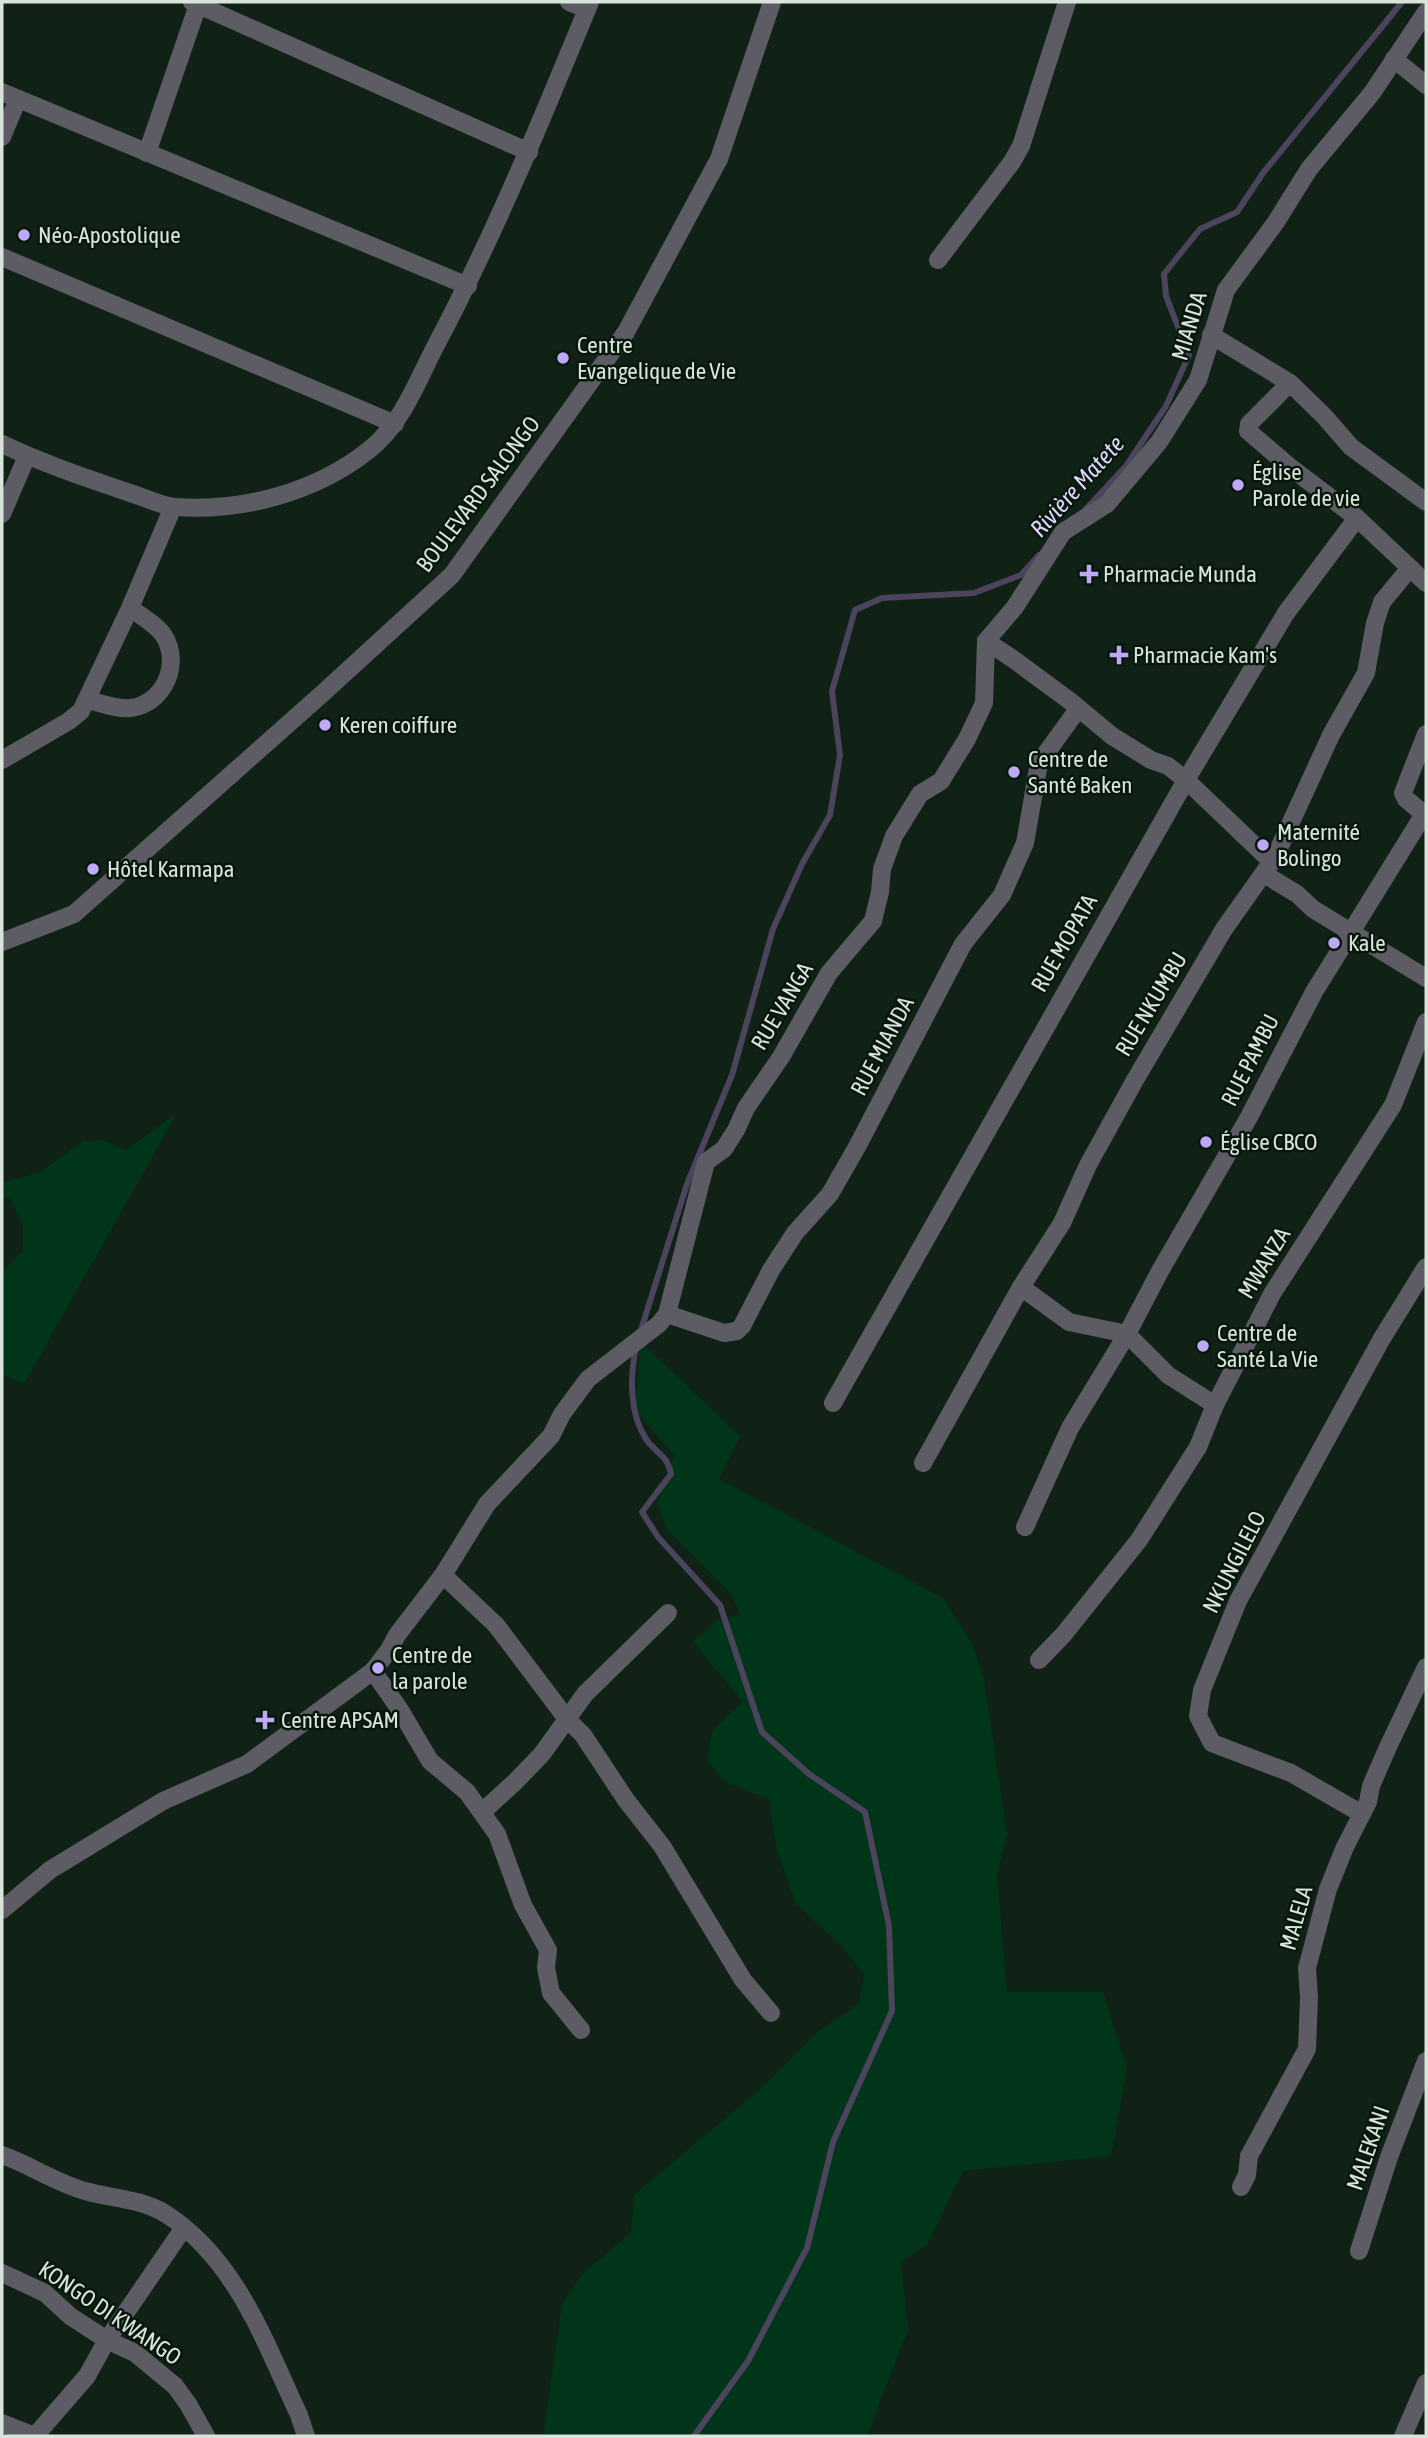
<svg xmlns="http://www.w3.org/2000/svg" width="1428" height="2438" viewBox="0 0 1428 2438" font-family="'Asap Condensed',sans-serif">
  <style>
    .green { fill: #003519 }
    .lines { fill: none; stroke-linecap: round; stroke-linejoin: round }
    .stream { stroke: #4c445d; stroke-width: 6 }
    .minor { stroke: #5d5b64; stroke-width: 18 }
    .poi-dot { fill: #bda9f5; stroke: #07170c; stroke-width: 2.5 }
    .labels { text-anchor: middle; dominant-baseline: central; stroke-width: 5; stroke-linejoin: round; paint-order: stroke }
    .poi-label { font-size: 23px; fill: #d9e4dc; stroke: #07170c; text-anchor: start }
    .street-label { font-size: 23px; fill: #d9e4dc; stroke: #07170c }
    .water-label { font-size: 24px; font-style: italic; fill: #ded6fb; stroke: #07170c }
  </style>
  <rect width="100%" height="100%" fill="#102115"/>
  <g class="green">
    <path d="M177,1113L24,1384L2,1374V1271L23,1251V1226L10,1198L2,1196V1182L39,1173L84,1141L103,1140L126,1150Z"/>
    <path d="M640,1341L740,1436L719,1479L943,1598L972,1644L984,1679L1007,1834L997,1874L1007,1992H1103L1127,2068L1111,2156L963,2171L927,2245L901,2261L908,2330L867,2436H543L562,2304L582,2274L631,2233L634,2195L758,2091L816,2033L859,2003L864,1975L843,1947L796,1904L777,1851L769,1799L725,1782L707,1761L712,1731L743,1702L693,1642L717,1620L740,1615L732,1595L668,1531L657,1504L674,1455L635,1409Z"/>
  </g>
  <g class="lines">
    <g class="stream">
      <path d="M1084,511L1126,466L1166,406L1189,355L1166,296L1164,274L1200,229L1237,212L1263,173L1402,2"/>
      <path d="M640,1333L687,1184L732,1075L773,929L802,864L830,815L840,755L832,691L855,610L882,598L974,593L1021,575L1039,555"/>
      <path d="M636,1347C630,1376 629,1413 646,1439C656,1454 667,1454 671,1474L642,1512L658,1537L720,1605L762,1732L809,1774L865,1812L889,1926L892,2011L833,2142L807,2248L748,2361L694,2436"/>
    </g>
    <g class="minor">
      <path d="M192,2L529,152"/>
      <path d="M569,2L587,9"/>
      <path d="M1394,59L1426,85"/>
      <path d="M2,92L468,286"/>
      <path d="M2,137L18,99"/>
      <path d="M147,153L199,2"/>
      <path d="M2,257L395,424"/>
      <path d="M938,260L1012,162L1021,146L1067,2"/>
      <path d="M1211,335L1290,383L1324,416L1351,447L1426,502"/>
      <path d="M1290,383L1249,424L1248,431L1290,467L1357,518L1426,583"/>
      <path d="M2,444C44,464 86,478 130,493C144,497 161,506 175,507C243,512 316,492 369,450C401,425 416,384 434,349C494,236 542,119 590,2"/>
      <path d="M2,514L27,456"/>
      <path d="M986,641L1015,607L1063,532L1107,504L1159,442L1198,380L1226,290L1276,222L1309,169L1372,93L1426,12"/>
      <path d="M986,641L1013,659L1070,701L1112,736L1151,760L1168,766L1186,780L1272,862"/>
      <path d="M88,700C100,703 119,710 131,708C165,703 181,663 164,636C157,625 141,616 130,608"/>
      <path d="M2,760L69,721L81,711L130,608L173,507"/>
      <path d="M1264,874L1297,894L1313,909L1426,978"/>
      <path d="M2,942L74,914L323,693L452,575L626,332L719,159L772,2"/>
      <path d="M1021,1287L1069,1322L1127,1334L1168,1375L1215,1405"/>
      <path d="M667,1314L724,1333L737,1331L742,1326L771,1270L795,1233L830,1194L858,1145L963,944L1002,895L1025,843L1039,763L1078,709"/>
      <path d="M833,1403L1186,780L1286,613L1357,518"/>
      <path d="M923,1463L1021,1287L1062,1223L1088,1165L1135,1080L1224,929L1275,857L1331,735L1366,673L1375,623L1382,602L1410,568"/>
      <path d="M1025,1527L1070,1428L1127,1334L1160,1271L1249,1117L1314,992L1424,814L1406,799L1403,793L1426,734"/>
      <path d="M443,1575L496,1625L567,1719L583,1735L626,1800L662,1846L743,1980L771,2013"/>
      <path d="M1039,1660L1064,1634L1139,1540L1198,1447L1215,1405L1272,1294L1393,1105L1426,1022"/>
      <path d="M373,1671L400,1710L430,1761L467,1792L497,1834L523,1905L548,1950L546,1968L551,1993L581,2030"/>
      <path d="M482,1812L515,1782L542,1754L585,1694L668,1613"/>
      <path d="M1362,1814L1291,1773L1212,1743L1198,1716L1202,1690L1238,1601L1381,1340L1426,1267"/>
      <path d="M2,1910L50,1870L163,1801L247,1764L373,1671L389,1650L397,1635L443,1575L487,1504L551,1436L562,1414L588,1379L659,1324L667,1314L706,1162L724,1149L736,1130L746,1108L781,1057L829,973L873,921L880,892L882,869L894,836L920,794L941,781L967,739L984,703L986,641"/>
      <path d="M2,2155C30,2165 56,2183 85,2191C113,2199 140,2198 166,2214C237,2260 265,2343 299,2415L306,2436"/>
      <path d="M1241,2187L1247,2175L1249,2156L1307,2049L1309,1997L1307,1968L1328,1889L1345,1847L1368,1802L1371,1786L1388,1747L1426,1667"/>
      <path d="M1359,2251L1389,2157L1426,2061"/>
      <path d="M2,2273L45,2293L70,2316L107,2340L135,2353L175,2386L188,2404L206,2436"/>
      <path d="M2,2423L35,2436L87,2376L107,2340L183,2229"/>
      <path d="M1403,2436L1426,2383"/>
    </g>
  </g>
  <g class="poi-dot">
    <circle cx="24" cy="235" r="7"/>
    <circle cx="563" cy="358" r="7"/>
    <circle cx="1238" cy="485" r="7"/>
    <path d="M1085.5 563.5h7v7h7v7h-7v7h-7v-7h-7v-7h7z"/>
    <path d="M1115.5 644.5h7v7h7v7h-7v7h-7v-7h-7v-7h7z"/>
    <circle cx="325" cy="725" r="7"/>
    <circle cx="1014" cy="772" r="7"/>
    <circle cx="1263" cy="845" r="7"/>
    <circle cx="93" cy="869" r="7"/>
    <circle cx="1334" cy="943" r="7"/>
    <circle cx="1206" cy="1142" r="7"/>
    <circle cx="1203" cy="1346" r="7"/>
    <circle cx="378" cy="1668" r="7"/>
    <path d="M261.5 1709.5h7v7h7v7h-7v7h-7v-7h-7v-7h7z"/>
  </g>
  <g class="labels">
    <g class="poi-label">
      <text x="38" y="235">Néo-Apostolique</text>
      <text x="577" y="345">Centre<tspan x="577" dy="26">Evangelique de Vie</tspan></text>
      <text x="1252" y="472">Église<tspan x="1252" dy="26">Parole de vie</tspan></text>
      <text x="1103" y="574">Pharmacie Munda</text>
      <text x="1133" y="655">Pharmacie Kam's</text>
      <text x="339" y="725">Keren coiffure</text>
      <text x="1028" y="759">Centre de<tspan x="1028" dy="26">Santé Baken</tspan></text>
      <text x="1277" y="832">Maternité<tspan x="1277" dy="26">Bolingo</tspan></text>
      <text x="107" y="869">Hôtel Karmapa</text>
      <text x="1348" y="943">Kale</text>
      <text x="1220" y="1142">Église CBCO</text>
      <text x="1217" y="1333">Centre de<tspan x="1217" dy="26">Santé La Vie</tspan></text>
      <text x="392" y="1655">Centre de<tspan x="392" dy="26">la parole</tspan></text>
      <text x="281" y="1720">Centre APSAM</text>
    </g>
    <g class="street-label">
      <text transform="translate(1189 326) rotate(-73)">MIANDA</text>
      <text transform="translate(478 494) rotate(-53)">BOULEVARD SALONGO</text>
      <text transform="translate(1064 943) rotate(-60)">RUE MOPATA</text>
      <text transform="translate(1151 1004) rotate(-59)">RUE NKUMBU</text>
      <text transform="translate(782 1006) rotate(-59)">RUE VANGA</text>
      <text transform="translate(882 1046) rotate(-62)">RUE MIANDA</text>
      <text transform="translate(1250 1060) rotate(-63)">RUE PAMBU</text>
      <text transform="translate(1264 1263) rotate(-59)">MWANZA</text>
      <text transform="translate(1234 1562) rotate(-63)">NKUNGILELO</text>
      <text transform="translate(1296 1918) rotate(-74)">MALELA</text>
      <text transform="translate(1368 2148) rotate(-71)">MALEKANI</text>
      <text transform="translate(110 2313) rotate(34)">KONGO DI KWANGO</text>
    </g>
    <g class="water-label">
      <text transform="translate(1077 486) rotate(-48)">Rivière Matete</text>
    </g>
  </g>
  <rect width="1428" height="2438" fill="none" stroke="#d9e4dc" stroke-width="7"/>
</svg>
